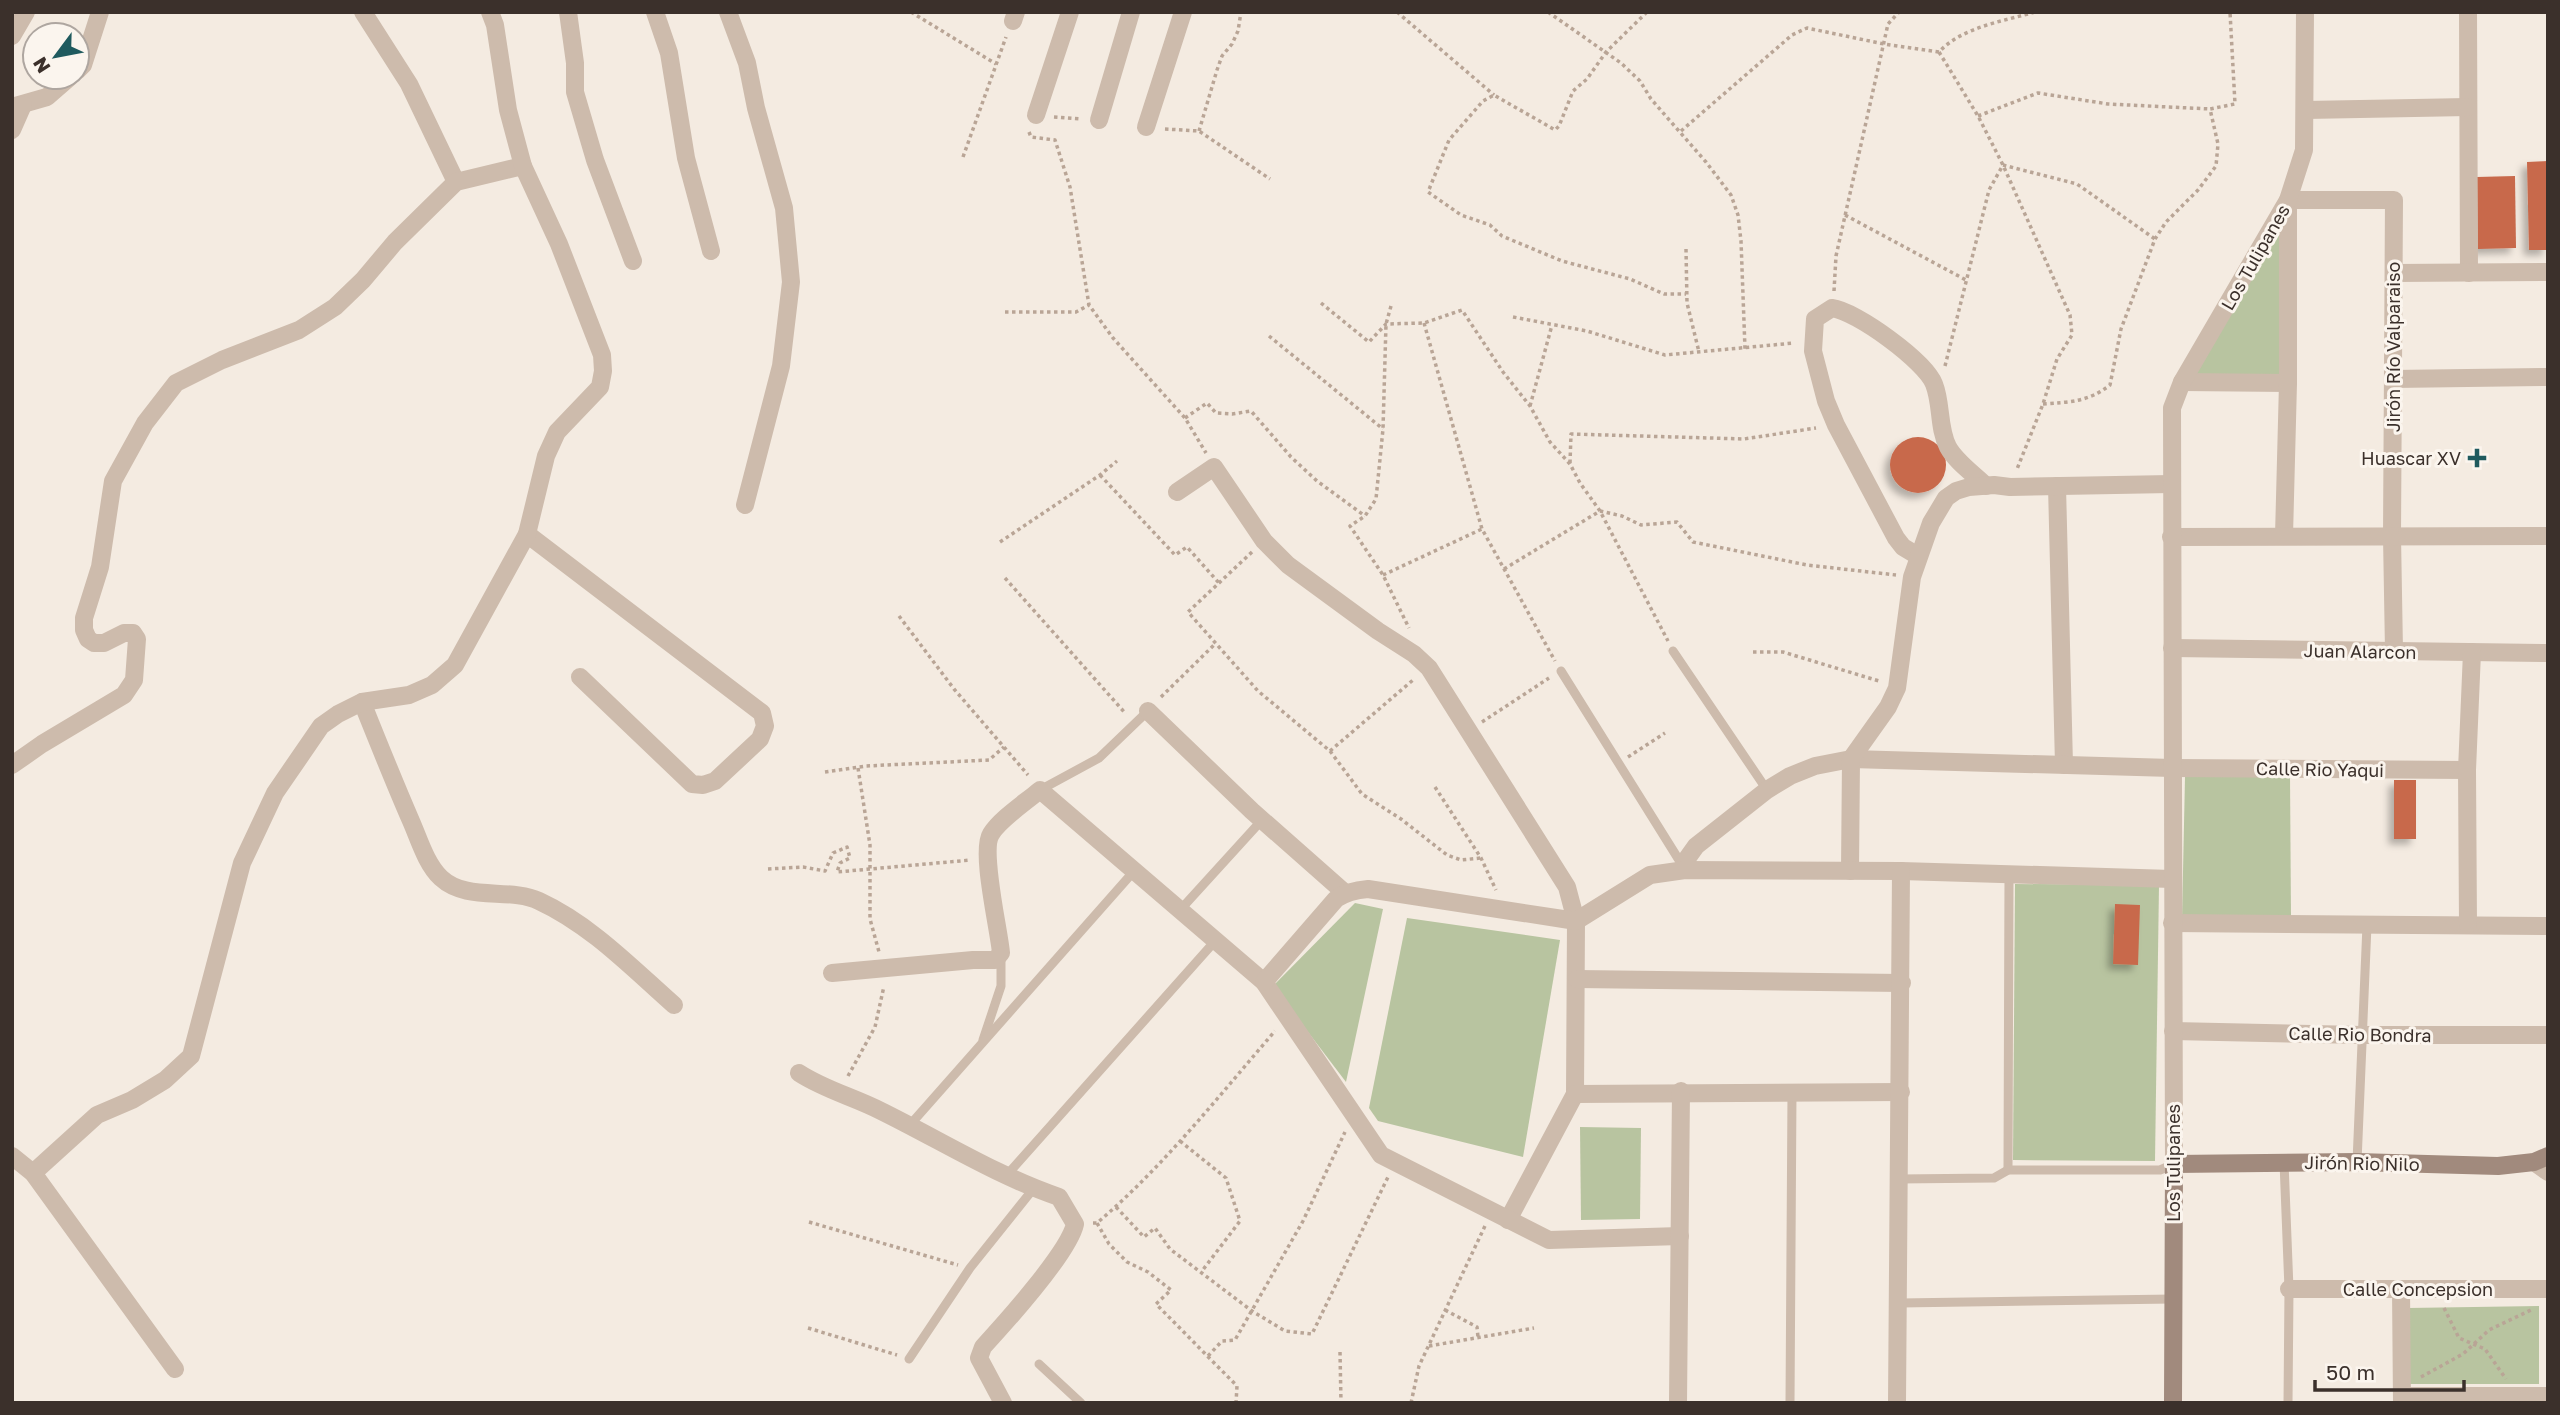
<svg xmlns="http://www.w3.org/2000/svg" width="2560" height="1415" viewBox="0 0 2560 1415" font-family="'Golos Text',sans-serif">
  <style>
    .green { fill: #b8c4a0 }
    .building { fill: #c8694b; filter: url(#shadow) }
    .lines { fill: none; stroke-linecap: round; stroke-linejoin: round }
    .path { stroke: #b9a596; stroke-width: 3.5; stroke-dasharray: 3.5 3.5; stroke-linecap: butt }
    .lane { stroke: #cdbbac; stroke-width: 9 }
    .street { stroke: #cdbbac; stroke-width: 18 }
    .secondary { stroke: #a18a7d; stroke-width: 18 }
    .poi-dot { fill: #1f5a5e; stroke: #fbf5ee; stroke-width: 2.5 }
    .labels { text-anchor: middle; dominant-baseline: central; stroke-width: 6; stroke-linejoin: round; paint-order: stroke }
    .street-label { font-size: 18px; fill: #3b302b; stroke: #fbf5ee }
    .poi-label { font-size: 18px; fill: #3b302b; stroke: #fbf5ee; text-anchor: end }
  </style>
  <defs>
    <filter id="shadow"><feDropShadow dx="-5.5" dy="5.5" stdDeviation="3.5" flood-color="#0004"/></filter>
  </defs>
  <rect width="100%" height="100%" fill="#f4ebe1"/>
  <g class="green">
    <path d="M2280,225L2279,378L2194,377Z"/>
    <path d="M2290,776L2291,917L2182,919L2185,777Z"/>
    <path d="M2015,884L2159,885L2155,1161L2013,1160Z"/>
    <path d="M1355,903L1383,909L1346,1082L1273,986Z"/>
    <path d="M1407,918L1560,940L1523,1157L1378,1121L1369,1108Z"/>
    <path d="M1580,1127L1641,1128L1640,1219L1581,1220Z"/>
    <path d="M2539,1306V1384H2409L2408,1308Z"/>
  </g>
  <g class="building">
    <path d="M2548,161V250H2529L2527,162Z"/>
    <path d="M2515,176L2516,248L2478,249L2477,177Z"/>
    <circle cx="1918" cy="465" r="28"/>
    <rect x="2394" y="780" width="22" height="59"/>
    <path d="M2115,904L2140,905L2138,965L2113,964Z"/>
  </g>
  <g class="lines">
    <g class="path">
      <path d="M911,12L996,64"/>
      <path d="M1397,12L1494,95"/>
      <path d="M1548,12L1621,63L1640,81L1651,99L1706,162L1731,195L1738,215L1741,241L1745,349"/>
      <path d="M1647,12L1606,52L1587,79L1573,91L1559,126L1555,130L1494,95L1483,101L1449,140L1428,192L1461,215L1490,225L1502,236L1562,261L1630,279L1664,294H1686"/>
      <path d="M1939,52L1978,116L2003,165L2070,315L2072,335L2057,359L2043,404L2017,469"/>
      <path d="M1978,116L2038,93L2108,104L2210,109"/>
      <path d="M1054,117L1081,119"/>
      <path d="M1165,129L1199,131L1270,179"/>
      <path d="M1199,131L1217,70L1222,56L1232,44L1238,31L1241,12"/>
      <path d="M1681,131L1792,35L1807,28L1884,44L1939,52C1962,27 2004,21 2035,12"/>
      <path d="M1029,132L1031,137L1055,140L1070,187L1089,305L1113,338L1185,418L1206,453"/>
      <path d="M963,157L1006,37"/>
      <path d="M1845,215L1966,280"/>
      <path d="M1686,249L1687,303L1699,352"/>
      <path d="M1834,291L1836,256L1888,24L1899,12"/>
      <path d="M1321,303L1369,342L1386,324L1424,323L1462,310L1503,372L1530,406L1550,442L1570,464L1580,483L1600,511L1668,641"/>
      <path d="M1391,306L1386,324L1383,429L1376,499L1365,516L1350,526L1383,575L1409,628"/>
      <path d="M1005,312H1076L1089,305"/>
      <path d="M1513,317L1587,331L1665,355L1794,343"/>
      <path d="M1424,323L1482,529L1555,661"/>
      <path d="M1269,336L1383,429"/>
      <path d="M1945,366L1989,190L2003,165L2077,184L2155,239"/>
      <path d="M2043,404C2070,402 2088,402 2110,385L2121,329L2155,239L2166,222L2198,190L2216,166L2218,144L2210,109L2235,104L2230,12"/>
      <path d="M1530,406L1552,325"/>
      <path d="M1185,418L1207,403L1216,413L1232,414L1251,411L1291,457L1317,481L1365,516"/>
      <path d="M1570,463L1571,434L1744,439L1816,428"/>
      <path d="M1100,475L1175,555L1187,547L1219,583"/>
      <path d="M1000,542L1100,475L1117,461"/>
      <path d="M1252,552L1188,612L1258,691L1330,751L1362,794L1401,819L1447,855L1461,860L1481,858"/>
      <path d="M1504,569L1600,511L1622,516L1641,525L1677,522L1693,542L1807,565L1896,575"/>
      <path d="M1383,575L1482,529"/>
      <path d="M1005,578L1126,714"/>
      <path d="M899,616L954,689L1028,775"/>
      <path d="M1753,652H1783L1879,681"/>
      <path d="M1161,697L1215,644"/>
      <path d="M1482,722L1549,678"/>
      <path d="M1330,751L1413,680"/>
      <path d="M1628,757L1665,733"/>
      <path d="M858,768L870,845V919L879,952"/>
      <path d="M825,772L866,766L989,760L1004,747"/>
      <path d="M1435,787L1481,858L1496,890"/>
      <path d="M768,869L803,867L825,871L833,853L847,847L850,858L840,863L837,872L971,860"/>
      <path d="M848,1076L875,1027L884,986"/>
      <path d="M1180,1141L1226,1178L1240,1221L1202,1271"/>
      <path d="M1116,1207L1144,1237L1155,1228L1170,1249L1252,1311L1285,1331L1312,1334L1388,1177"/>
      <path d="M809,1222L958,1265"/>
      <path d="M1093,1223H1097C1164,1166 1218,1097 1275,1031"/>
      <path d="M1097,1223L1109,1244L1127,1262L1148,1272L1171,1290L1156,1304L1237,1386L1236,1403"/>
      <path d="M2444,1308L2459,1338L2485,1349L2506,1379"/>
      <path d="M1445,1310L1477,1327L1478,1337"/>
      <path d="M808,1328L897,1355"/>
      <path d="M1429,1346L1534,1328"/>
      <path d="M1340,1352L1341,1403"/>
      <path d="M1208,1356L1222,1341L1235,1340L1303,1221L1345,1132"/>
      <path d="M2421,1377L2463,1354L2489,1330L2533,1309"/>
      <path d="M1411,1403L1419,1366L1485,1226"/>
    </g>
    <g class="lane">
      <path d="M1673,651L1767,790"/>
      <path d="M1561,671L1684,868"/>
      <path d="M1040,790L1099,758L1148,711"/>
      <path d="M1181,909L1262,820"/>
      <path d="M983,1040L1001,986V955"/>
      <path d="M909,1126L1135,870"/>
      <path d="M2284,1162L2289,1289L2288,1403"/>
      <path d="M2357,1162L2367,925"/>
      <path d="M2008,1170L2009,874"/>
      <path d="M1006,1176L1216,940"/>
      <path d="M1899,1179L1994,1178L2008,1170H2160L2174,1164"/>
      <path d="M1900,1303L2173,1299"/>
      <path d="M909,1359L970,1268L1034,1188"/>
      <path d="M1039,1364L1081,1403"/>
      <path d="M1790,1403L1792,1092"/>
    </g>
    <g class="street">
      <path d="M363,12L409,84L456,182"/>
      <path d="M568,12L575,63V92L595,160L633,261"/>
      <path d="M655,12L669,53L686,158L711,251"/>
      <path d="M728,12L747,63L756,108L784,208L791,282L781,366L745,505"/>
      <path d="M2468,12L2469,273"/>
      <path d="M1013,21L1016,12"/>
      <path d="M12,36L26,12"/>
      <path d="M77,71L83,65L100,12"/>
      <path d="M12,107L47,97L70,77"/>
      <path d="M2306,110L2468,107"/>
      <path d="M1036,115L1070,12"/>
      <path d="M1099,120L1131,12"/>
      <path d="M1146,127L1183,12"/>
      <path d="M12,130L23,105"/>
      <path d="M2394,273L2548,272"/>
      <path d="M2393,379L2548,377"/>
      <path d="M2182,382L2288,383"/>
      <path d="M2057,486L2064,765"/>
      <path d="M1177,492L1214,467L1264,541L1288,565L1378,631L1414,654L1429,668L1567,887L1576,921L1575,1094L1508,1220"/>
      <path d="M527,534L762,713L765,726L760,739L715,781L703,785L692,784L580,677"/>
      <path d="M2284,536L2288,383V200H2394L2392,536L2394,651"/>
      <path d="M2171,537L2548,536"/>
      <path d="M1918,556L1903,547L1896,538L1836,425L1826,401L1813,351L1815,319L1832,308C1856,311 1925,361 1934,384C1942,404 1938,428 1948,447C1956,462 1974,474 1986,486"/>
      <path d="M2172,648L2548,653"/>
      <path d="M362,702C378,742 394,782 411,821C419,839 426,864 441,878C467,902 509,887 539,901C591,925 632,968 674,1005"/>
      <path d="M1148,711L1252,811L1345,893"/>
      <path d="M12,765L42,744L124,695L134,680L137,639L133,633H124L104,643H94L88,639L84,630V618L100,567L113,481L145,423L176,383L222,360L299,330L335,307L363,280L395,242L456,182L523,166"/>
      <path d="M1685,870L1686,860L1696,846L1767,790L1790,776L1815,766L1851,759L2172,768L2467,770"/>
      <path d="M1850,871L1851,759L1888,707L1897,688L1912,577L1931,523L1946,498L1956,491L1969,487L1994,485L2010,487L2171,484"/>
      <path d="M2172,923L2548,926"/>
      <path d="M2468,925L2467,770L2472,652"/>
      <path d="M832,973L973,960H995L1001,953C999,929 980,851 991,834C1000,819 1026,802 1040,790L1264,982L1381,1155L1549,1240L1680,1236"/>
      <path d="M1577,979L1902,983"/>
      <path d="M1264,982L1336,899C1346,892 1356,890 1368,889L1576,921L1650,875L1685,870L1901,871L2172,879"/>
      <path d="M2173,1031L2362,1035H2548"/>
      <path d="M799,1073C825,1090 854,1097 881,1111C940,1140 997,1176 1059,1197L1075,1224C1069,1252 1005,1323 983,1347L979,1358L1003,1403"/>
      <path d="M1575,1094L1901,1092"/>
      <path d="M12,1156L33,1173L175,1369"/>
      <path d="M2534,1162L2548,1172"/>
      <path d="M2174,1164L2172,408L2182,382L2288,200L2304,150L2305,12"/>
      <path d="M33,1173L97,1115L132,1100L165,1080L191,1056L242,863L275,793L321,726L338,714L362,702L409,695L432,685L455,665L527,534L546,456L557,432L600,387L603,371L602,355L559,244L523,166L508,110L495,25L490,12"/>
      <path d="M2289,1289H2548"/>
      <path d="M2401,1289L2402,1403"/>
      <path d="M2402,1396H2548"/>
      <path d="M1678,1403L1681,1091"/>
      <path d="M1897,1403L1901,871"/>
    </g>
    <path class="secondary" d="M2173,1403L2174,1164L2357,1162L2498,1166L2534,1162L2548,1156"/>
  </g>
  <path class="poi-dot" d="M2473.5 447.5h7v7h7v7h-7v7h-7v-7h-7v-7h7z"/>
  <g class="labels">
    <g class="street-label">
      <text transform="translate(2255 257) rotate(-60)">Los Tulipanes</text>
      <text transform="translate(2393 347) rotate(-90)">Jirón Río Valparaiso</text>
      <text transform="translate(2360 651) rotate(1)">Juan Alarcon</text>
      <text transform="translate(2320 769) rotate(1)">Calle Rio Yaqui</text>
      <text transform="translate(2360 1034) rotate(1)">Calle Rio Bondra</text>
      <text transform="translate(2173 1163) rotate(-90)">Los Tulipanes</text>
      <text transform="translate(2362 1163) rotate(1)">Jirón Rio Nilo</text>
      <text x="2418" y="1289">Calle Concepsion</text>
    </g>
    <g class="poi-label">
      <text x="2461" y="458">Huascar XV</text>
    </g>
  </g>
  <rect width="2560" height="1415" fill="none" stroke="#3b302b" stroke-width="28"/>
  <g transform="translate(56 56) rotate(238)"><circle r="33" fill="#fbf5ee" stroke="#aea6a0" stroke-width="2"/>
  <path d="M0-5L12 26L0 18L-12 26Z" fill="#1f5a5e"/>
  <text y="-10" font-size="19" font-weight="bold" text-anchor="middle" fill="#3b302b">N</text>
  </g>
  <path d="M2315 1380v10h149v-10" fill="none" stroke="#3b302b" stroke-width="3.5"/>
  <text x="2326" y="1380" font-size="21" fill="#3b302b" stroke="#fbf5ee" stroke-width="5" paint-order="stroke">50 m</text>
</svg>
